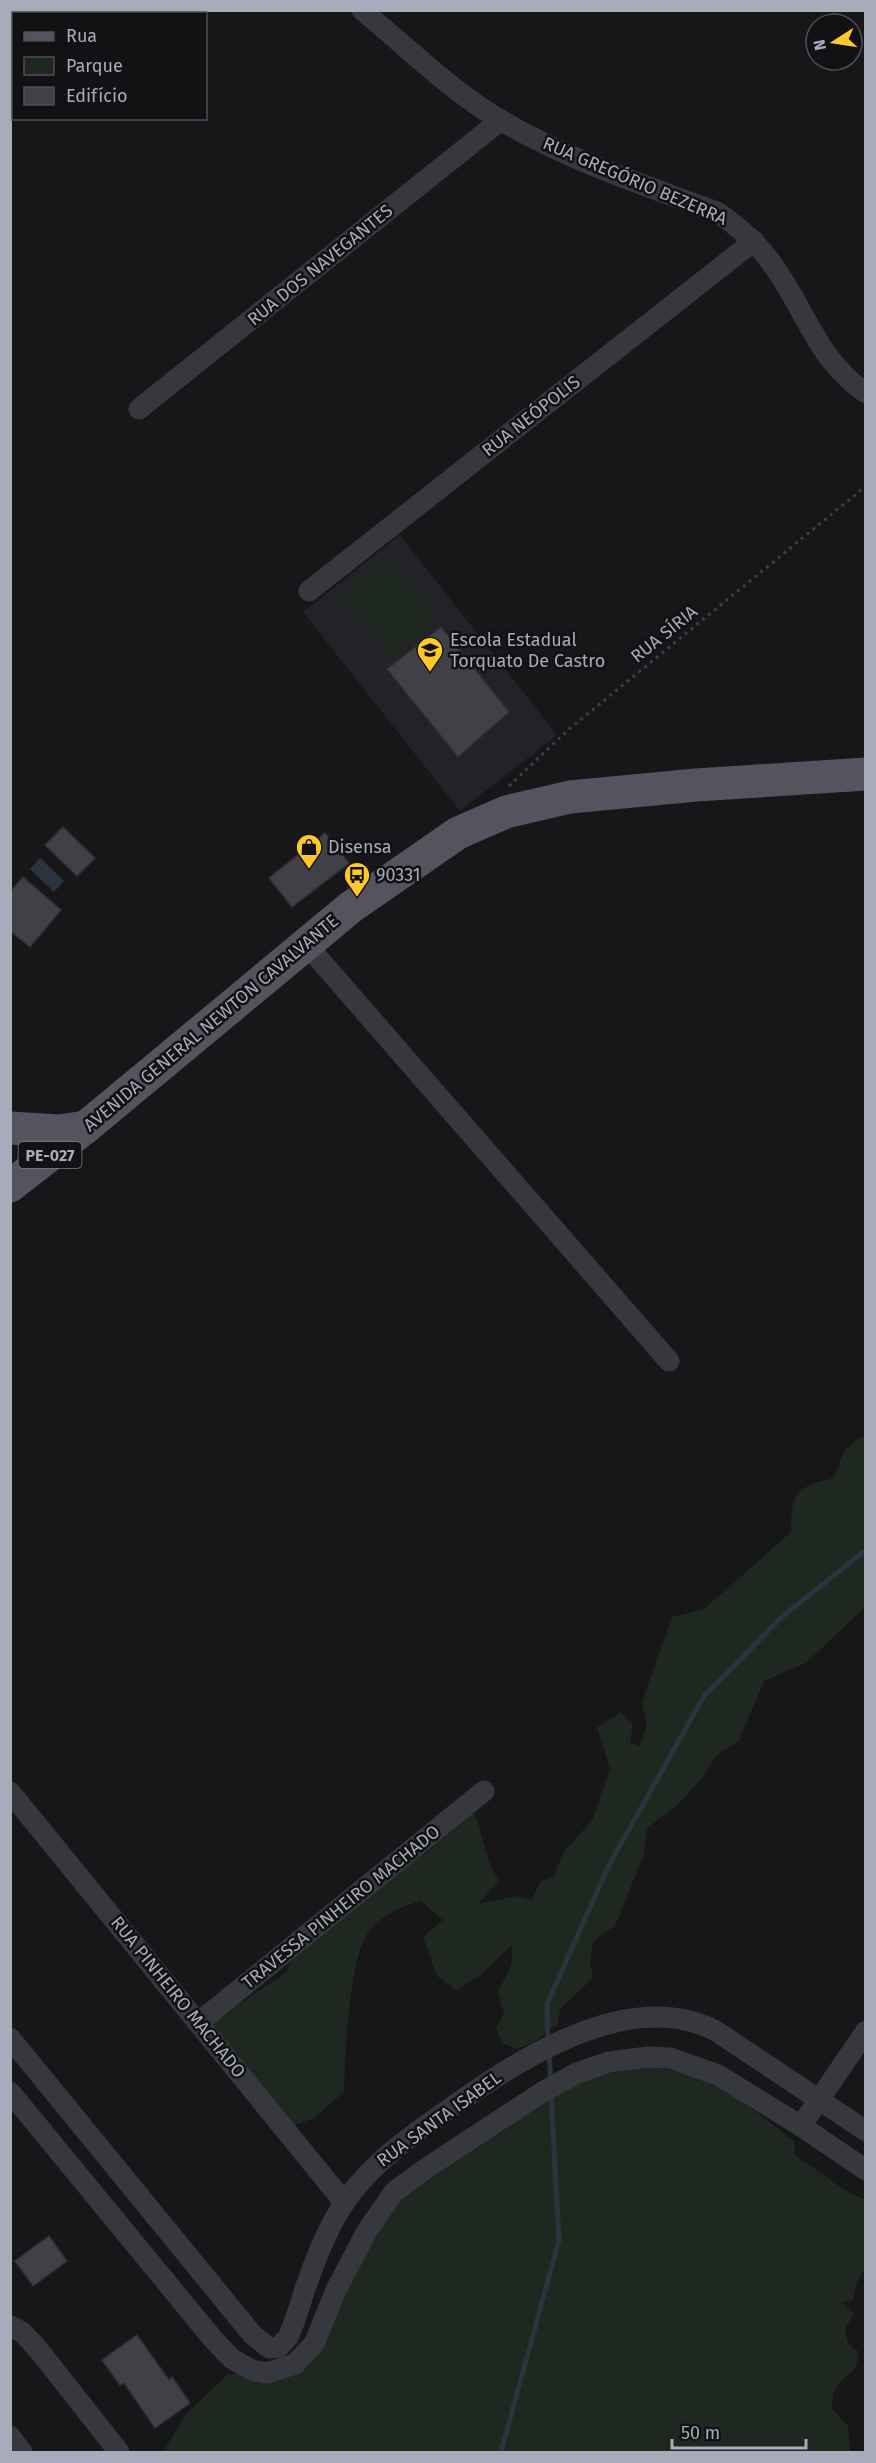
<svg xmlns="http://www.w3.org/2000/svg" width="876" height="2463" viewBox="0 0 876 2463" font-family="'Fira Sans',sans-serif">
  <style>
    .built { fill: #232226 }
    .green { fill: #1e2720 }
    .water { fill: #2b343e }
    .lines { fill: none; stroke-linecap: round; stroke-linejoin: round }
    .stream { stroke: #2b343e; stroke-width: 5 }
    .building { fill: #404046; stroke: #313035; stroke-width: 1.5 }
    .path { stroke: #3d3f45; stroke-width: 3; stroke-dasharray: 3 4.5; stroke-linecap: butt }
    .street { stroke: #37383e; stroke-width: 21 }
    .primary { stroke: #53545d; stroke-width: 33 }
    .labels { text-anchor: middle; dominant-baseline: central; stroke-width: 5; stroke-linejoin: round; paint-order: stroke }
    .shield { fill: #121114; stroke: #7a7d88; stroke-width: 1.5 }
    .shield-label { font-size: 16px; font-weight: bold; fill: #a7abba }
    .street-label { font-size: 18px; fill: #a7abba; stroke: #121114 }
    .poi-label { font-size: 18px; fill: #a7abba; stroke: #121114; text-anchor: start }
  </style>
  <rect width="100%" height="100%" fill="#171619"/>
  <path class="built" d="M400,535L557,735L460,811L303,612Z"/>
  <g class="green">
    <path d="M386,556L438,621L392,658L340,593Z"/>
    <path d="M862,1436L865,1437V1607L806,1663L764,1681L739,1741L718,1754L702,1778L677,1806L647,1828L644,1854L615,1926L593,1941L590,1963L593,1978L560,2009L558,2024L534,2042L517,2049L502,2043L496,2028L504,2014L497,1991C507,1977 515,1963 511,1946L484,1972L457,1991L437,1976L423,1937L443,1920L421,1901C402,1906 384,1914 370,1930C349,1954 345,2058 344,2092L314,2118L291,2127L210,2023L284,1974L298,1951L402,1864L426,1853L474,1811L491,1867L499,1881L478,1904L516,1896L532,1900L540,1882L554,1876L563,1853L593,1819L610,1769L597,1727L621,1712L633,1724L630,1742L640,1746L647,1725L642,1702L672,1617L704,1609L791,1532C791,1493 795,1487 834,1478L844,1451Z"/>
    <path d="M650,2065L696,2077L733,2094L794,2141L795,2155L845,2190L865,2200V2269L857,2282L853,2300L842,2302L854,2314L845,2329L848,2344L859,2352L856,2368L841,2381L833,2394L832,2409L848,2426L850,2452H163L186,2414L228,2374L286,2371L383,2221L407,2192L467,2148L586,2078Z"/>
  </g>
  <path class="water" d="M40,858L64,881L54,892L30,869Z"/>
  <g class="lines">
    <g class="stream">
      <path d="M548,2041L547,2004L609,1865L704,1696L783,1616L866,1550"/>
      <path d="M549,2053L551,2083"/>
      <path d="M501,2452L559,2240L551,2092"/>
    </g>
  </g>
  <g class="building">
    <path d="M441,627L509,712L458,757L387,669Z"/>
    <path d="M63,827L95,858L77,876L45,845Z"/>
    <path d="M325,833L349,863L292,907L269,878Z"/>
    <path d="M23,877L61,910L30,947L10,931V892Z"/>
    <path d="M49,2236L67,2261L33,2286L15,2261Z"/>
    <path d="M137,2335L169,2380L172,2377L190,2403L155,2428L124,2383L120,2385L102,2360Z"/>
  </g>
  <g class="lines">
    <path class="path" d="M509,786L568,730L866,486"/>
    <g class="street">
      <path d="M362,10C408,48 451,91 502,121C570,161 644,185 717,212C742,229 763,248 779,274C808,317 820,362 866,393"/>
      <path d="M139,409L501,120"/>
      <path d="M309,591L754,241"/>
      <path d="M305,943L669,1361"/>
      <path d="M10,1792L344,2202"/>
      <path d="M198,2023L484,1791"/>
      <path d="M10,2038L252,2334L269,2348L279,2347L288,2337C296,2321 300,2303 306,2286C316,2257 329,2224 347,2199C374,2161 411,2136 449,2109C518,2060 629,1986 716,2031L866,2131"/>
      <path d="M10,2092L213,2339L232,2359L254,2371L267,2373L295,2364L314,2344L336,2290L367,2231L394,2192L425,2169L541,2093L577,2073L609,2062L648,2057L670,2058L718,2075L801,2126L866,2170"/>
      <path d="M801,2126L866,2031"/>
      <path d="M10,2326L22,2332L37,2348L119,2452"/>
      <path d="M10,2436L22,2452"/>
    </g>
    <g class="primary">
      <path d="M10,1128L59,1131L86,1127"/>
      <path d="M10,1186L86,1127L351,907L458,833L506,812L570,797L696,785L866,774"/>
    </g>
  </g>
  <defs>
    <g id="school-pin" transform="scale(1.35)"><path d="M0 17L-7.5 6A9.5 9.5 0 1 1 7.5 6Z" fill="#ffc828" stroke="#121114"/><path d="M0-5L7-2L0 1L-7-2ZM-4 1L0 2.5L4 1V4Q0 6-4 4Z" fill="#111"/></g>
    <g id="shop-pin" transform="scale(1.35)"><path d="M0 17L-7.5 6A9.5 9.5 0 1 1 7.5 6Z" fill="#ffc828" stroke="#121114"/><path d="M-5-2.5h2.3a2.7 3.5 0 0 1 5.4 0H5L5.5 6h-11ZM-1.5-2.5h3a1.5 2.3 0 0 0-3 0Z" fill="#111"/></g>
    <g id="bus-pin" transform="scale(1.35)"><path d="M0 17L-7.5 6A9.5 9.5 0 1 1 7.5 6Z" fill="#ffc828" stroke="#121114"/><path d="M-5-6H5V4H4V6H2V4H-2V6H-4V4H-5ZM-3.5-4V0h7V-4ZM-3.5 1.2v1.5H-2V1.2ZM2 1.2v1.5H3.5V1.2Z" fill="#111"/></g>
  </defs>
  <g fill-rule="evenodd">
    <use href="#school-pin" x="430" y="650"/>
    <use href="#shop-pin" x="309" y="847"/>
    <use href="#bus-pin" x="357" y="875"/>
  </g>
  <g class="labels">
    <rect class="shield" x="18.5" y="1142" width="63" height="26" rx="4.5"/>
    <g class="shield-label">
      <text x="50" y="1155">PE-027</text>
    </g>
    <g class="street-label">
      <text transform="translate(635 181) rotate(23)">RUA GREGÓRIO BEZERRA</text>
      <text transform="translate(320 265) rotate(-39)">RUA DOS NAVEGANTES</text>
      <text transform="translate(531 416) rotate(-38)">RUA NEÓPOLIS</text>
      <text transform="translate(664 634) rotate(-39)">RUA SÍRIA</text>
      <text transform="translate(211 1023) rotate(-40)">AVENIDA GENERAL NEWTON CAVALVANTE</text>
      <text transform="translate(341 1907) rotate(-39)">TRAVESSA PINHEIRO MACHADO</text>
      <text transform="translate(178 1997) rotate(51)">RUA PINHEIRO MACHADO</text>
      <text transform="translate(439 2119) rotate(-36)">RUA SANTA ISABEL</text>
    </g>
    <g class="poi-label">
      <text x="450" y="640">Escola Estadual<tspan x="450" dy="21">Torquato De Castro</tspan></text>
      <text x="328" y="847">Disensa</text>
      <text x="376" y="875">90331</text>
    </g>
  </g>
  <rect width="876" height="2463" fill="none" stroke="#a7abba" stroke-width="24"/>
  <rect x="12" y="12" width="195" height="108" fill="#121114" stroke="#4e4f56" stroke-width="1.5"/>
  <rect x="24" y="32" width="30" height="9" fill="#53545d" stroke="#4e4f56" stroke-width="1.5"/>
  <text x="66" y="42" font-size="18" fill="#a7abba">Rua</text>
  <rect x="24" y="57" width="30" height="18" fill="#1e2720" stroke="#4e4f56" stroke-width="1.5"/>
  <text x="66" y="72" font-size="18" fill="#a7abba">Parque</text>
  <rect x="24" y="87" width="30" height="18" fill="#404046" stroke="#4e4f56" stroke-width="1.5"/>
  <text x="66" y="102" font-size="18" fill="#a7abba">Edifício</text>
  <g transform="translate(834 42) rotate(258)"><circle r="28" fill="#121114" stroke="#4e4f56" stroke-width="1.5"/>
  <path d="M0-4.5L10 22L0 15L-10 22Z" fill="#ffc828"/>
  <text y="-9" font-size="16" font-weight="bold" text-anchor="middle" fill="#a7abba">N</text>
  </g>
  <path d="M672 2439v9h134v-9" fill="none" stroke="#a7abba" stroke-width="3"/>
  <text x="681" y="2439" font-size="18" fill="#a7abba" stroke="#121114" stroke-width="4.5" paint-order="stroke">50 m</text>
</svg>
